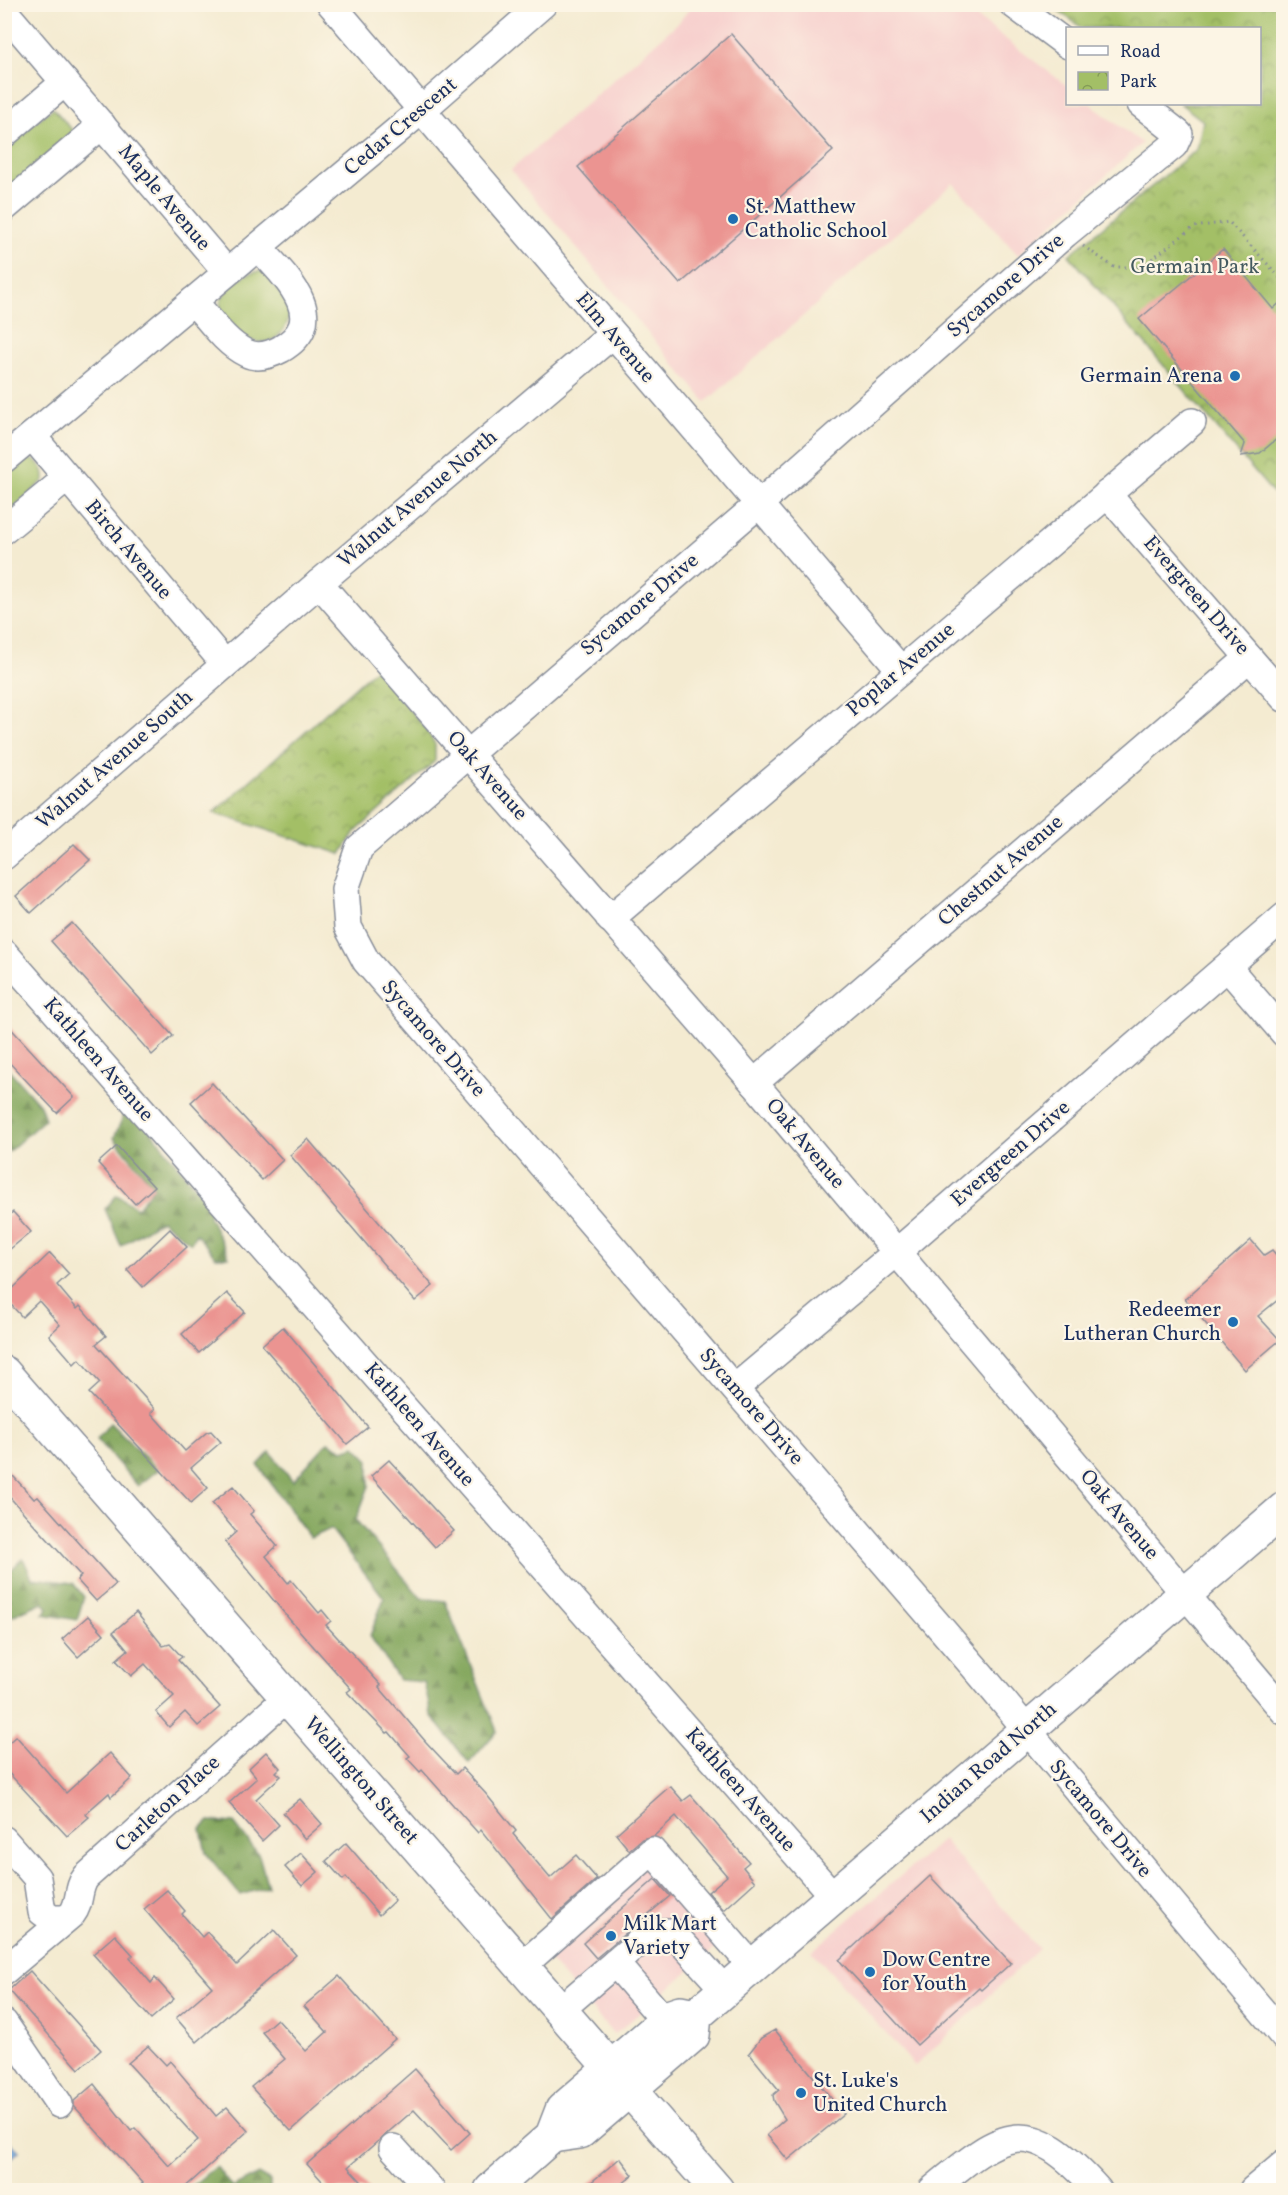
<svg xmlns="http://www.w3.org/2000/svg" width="1288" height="2195" viewBox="0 0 1288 2195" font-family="Vollkorn,serif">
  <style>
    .built { fill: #f7d0ce }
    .grass { fill: #a3bf66; stroke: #5f7762; stroke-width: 1.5 }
    .forest { fill: url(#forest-firs); stroke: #4e6a5c; stroke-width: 1.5 }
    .park { fill: url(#park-crowns); stroke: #5f7762; stroke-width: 1.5 }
    .water { fill: url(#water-ripples); stroke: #456c9e; stroke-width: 1.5 }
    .building { fill: #eb9491 }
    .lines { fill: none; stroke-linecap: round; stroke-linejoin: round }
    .minor-casing { stroke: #888d98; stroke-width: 30 }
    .major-casing { stroke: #888d98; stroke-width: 36 }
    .path { stroke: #888d98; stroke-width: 3; stroke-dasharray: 1.5 4.5; stroke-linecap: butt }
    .minor { stroke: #fff; stroke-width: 27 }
    .major { stroke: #fff; stroke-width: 33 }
    .poi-dot { fill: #1f6fb2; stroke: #fcf5e5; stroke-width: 2 }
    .labels { text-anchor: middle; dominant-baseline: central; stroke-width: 4.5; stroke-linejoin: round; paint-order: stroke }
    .street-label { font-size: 21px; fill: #1b2f5e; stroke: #fcf5e5 }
    .poi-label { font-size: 21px; fill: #1b2f5e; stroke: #fcf5e5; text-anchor: start }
    .park-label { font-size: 21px; fill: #445a60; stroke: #fcf5e5 }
  </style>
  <defs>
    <pattern id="forest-firs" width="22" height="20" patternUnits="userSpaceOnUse" patternTransform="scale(1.5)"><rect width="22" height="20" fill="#82a65b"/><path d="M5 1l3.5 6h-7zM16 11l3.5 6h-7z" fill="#6a884e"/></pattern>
    <pattern id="park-crowns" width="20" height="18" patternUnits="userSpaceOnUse" patternTransform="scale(1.5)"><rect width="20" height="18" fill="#a3bf66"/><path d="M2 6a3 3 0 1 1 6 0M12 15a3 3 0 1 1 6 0" fill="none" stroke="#849c57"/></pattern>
    <pattern id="water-ripples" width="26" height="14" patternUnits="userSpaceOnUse" patternTransform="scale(1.5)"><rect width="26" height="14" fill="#6fa8df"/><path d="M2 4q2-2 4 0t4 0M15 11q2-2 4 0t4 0" fill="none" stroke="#5a89b8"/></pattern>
  </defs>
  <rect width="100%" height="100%" fill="#fcf5e5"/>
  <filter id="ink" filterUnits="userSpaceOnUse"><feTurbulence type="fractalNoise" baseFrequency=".0167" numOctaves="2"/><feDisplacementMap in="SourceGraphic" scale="12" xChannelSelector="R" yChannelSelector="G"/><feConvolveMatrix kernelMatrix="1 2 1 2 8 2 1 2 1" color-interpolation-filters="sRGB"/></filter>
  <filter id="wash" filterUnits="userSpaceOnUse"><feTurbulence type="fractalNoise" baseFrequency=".008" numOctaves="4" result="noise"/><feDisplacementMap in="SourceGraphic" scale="24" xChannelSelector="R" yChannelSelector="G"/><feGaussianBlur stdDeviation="1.35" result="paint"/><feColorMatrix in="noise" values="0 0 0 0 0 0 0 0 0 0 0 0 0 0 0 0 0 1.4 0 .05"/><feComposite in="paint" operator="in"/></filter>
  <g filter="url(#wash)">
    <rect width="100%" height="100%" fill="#f4ebd1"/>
    <g class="built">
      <path d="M693,4L961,5L1067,86L1068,104H1090L1142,143L1018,255L953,183L706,402L511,170L679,22Z"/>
      <path d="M943,1840L1039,1949L915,2066L812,1951Z"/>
      <path d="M654,1855L726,1939L614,2035L542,1952Z"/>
    </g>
    <g class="grass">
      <path d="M53,108L74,132L5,192V147Z"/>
      <path d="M261,271L265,272L291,307C285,363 227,345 220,304C223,288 245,272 261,271Z"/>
      <path d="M31,459C40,463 45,469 44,480L5,517V474L20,461Z"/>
    </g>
    <g class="forest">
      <path d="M4,1064L40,1105L45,1119L8,1152L5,1148V1127L9,1122L5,1118Z"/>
      <path d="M129,1103L211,1208L209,1216L229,1257H216L196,1234L191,1243L161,1220L121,1246L105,1209L117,1195L137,1208L154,1187L114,1138Z"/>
      <path d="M110,1423L158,1470L138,1486L97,1439Z"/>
      <path d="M328,1442L343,1450L355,1446L369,1460V1486L356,1520L421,1598L445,1601L497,1731L469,1763L431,1715L424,1682L399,1680L370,1636L384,1598L331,1529L310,1538L258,1465L270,1452L293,1481Z"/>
      <path d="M23,1558L32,1578L73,1583L84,1597L77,1620L43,1614L48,1608L43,1602L5,1619V1576Z"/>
      <path d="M209,1821L234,1823L259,1855L268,1887L240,1895L206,1853L201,1829Z"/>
      <path d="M216,2166L232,2188L258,2174L270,2181V2190H187Z"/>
    </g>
    <g class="park">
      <path d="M1054,4L1283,5V505L1069,255L1197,149L1203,121L1181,104H1260V28H1082L1052,6Z"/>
      <path d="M375,669L425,728L435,744V761L354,833L341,854L214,813Z"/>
    </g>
    <path class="water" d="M9,2141L19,2151L5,2164V2146Z"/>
    <g id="blocks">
      <g class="building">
        <path d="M731,34L833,151L680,284L578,167Z"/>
        <path d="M1223,249L1273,309L1284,299V433L1260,453L1241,456L1245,444L1139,319Z"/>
        <path d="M74,844L90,860L31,913L16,896Z"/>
        <path d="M72,923L173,1036L152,1055L51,941Z"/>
        <path d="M4,1021L74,1097L57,1113L4,1057Z"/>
        <path d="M212,1083L283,1160L262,1180L191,1102Z"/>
        <path d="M308,1139L433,1286L415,1301L290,1155Z"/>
        <path d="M117,1146L154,1187L135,1204L98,1163Z"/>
        <path d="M13,1212L31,1232L4,1254V1219Z"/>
        <path d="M170,1229L187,1247L143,1287L127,1270Z"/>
        <path d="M1251,1240L1264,1255L1272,1250L1284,1264V1295L1258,1316L1280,1340L1245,1370L1185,1299Z"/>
        <path d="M50,1253L69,1274L57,1285L77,1309L80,1306L106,1336L96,1344L155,1409L151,1413L185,1451L207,1432L211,1431L221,1442L191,1468L208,1488L191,1503L89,1393L100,1383L79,1359L74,1364L49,1335L60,1325L39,1301L22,1317L4,1297Z"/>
        <path d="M227,1293L245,1312L199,1353L182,1334Z"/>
        <path d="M283,1327L368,1427L347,1444L262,1345Z"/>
        <path d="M389,1460L454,1531L435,1547L371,1476Z"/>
        <path d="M4,1466L34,1499L38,1497L116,1584L96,1601L77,1580L81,1576L4,1491Z"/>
        <path d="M233,1486L254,1511L250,1514L277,1546L266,1556L288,1583L291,1580L319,1613L322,1610L331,1621L326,1625L381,1685L379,1687L426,1742L456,1774L462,1768L486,1794L516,1831L513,1834L550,1878L576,1855L597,1879L552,1919L481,1830L478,1833L422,1770L420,1772L407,1758L410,1756L389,1732L387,1733L347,1692L351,1689L290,1620L225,1542L236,1532L212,1503Z"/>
        <path d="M136,1612L163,1646L170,1644L182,1657L178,1660L220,1707L198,1726L185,1712L169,1727L156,1712L174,1696L145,1664L131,1676L116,1660L128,1650L113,1632Z"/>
        <path d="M88,1616L104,1634L78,1657L62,1639Z"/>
        <path d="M16,1736L66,1793L110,1753L132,1778L111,1797L109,1793L85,1814L89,1817L67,1836L4,1768V1747Z"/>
        <path d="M266,1752L280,1768L276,1772L281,1776L256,1799L279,1825L262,1841L229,1803L257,1778L249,1768Z"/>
        <path d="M670,1786L683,1801L691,1795L749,1862L743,1867L755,1882L724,1910L708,1892L727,1876L676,1816L654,1836L642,1839L629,1850L616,1834Z"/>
        <path d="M300,1799L322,1824L305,1839L283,1813Z"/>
        <path d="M346,1843L395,1900L379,1915L346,1877L343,1880L326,1861Z"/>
        <path d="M301,1853L318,1872L302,1886L285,1867Z"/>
        <path d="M930,1876L1011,1963L981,1990L979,1988L917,2045L839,1960Z"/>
        <path d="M655,1879L670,1896L596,1958L583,1943Z"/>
        <path d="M167,1890L185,1911L182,1914L202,1937L207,1932L237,1965L274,1930L296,1955L197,2042L176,2018L212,1987L144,1909Z"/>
        <path d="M115,1935L133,1955L130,1958L151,1983L155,1978L174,1999L151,2019L93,1954Z"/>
        <path d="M30,1971L101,2050L79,2069L9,1990Z"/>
        <path d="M339,1976L395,2039L291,2131L251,2087L285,2059L262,2032L277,2019L306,2051L327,2032L304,2006Z"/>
        <path d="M775,2030L844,2114L788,2160L767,2135L785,2119L774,2101L773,2095L779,2090L749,2053L761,2038Z"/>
        <path d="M148,2046L166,2065L170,2061L216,2116L227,2107L248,2131L182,2190H135L143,2183L74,2106V2101L94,2084L131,2131L135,2128L169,2166L198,2140L128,2063Z"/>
        <path d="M415,2069L470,2133L451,2150L414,2110L348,2167L369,2190H330L307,2164Z"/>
        <path d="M620,2158L633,2175L615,2190H582Z"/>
      </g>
    </g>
  </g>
  <g filter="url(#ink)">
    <use href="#blocks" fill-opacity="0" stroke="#888d98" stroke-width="1.5"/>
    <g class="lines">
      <g class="minor-casing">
        <g id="minor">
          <path d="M331,4L901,670"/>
          <path d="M1013,4L1068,45"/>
          <path d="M4,11L227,272"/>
          <path d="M1141,104L1179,134L1174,145L1065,234L759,504L359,848L345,889L348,927L366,961L982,1676L1284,2037"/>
          <path d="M4,134L65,82"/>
          <path d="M4,208L102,125"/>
          <path d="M193,301C208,317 225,343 246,353C258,359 270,355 281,349C333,319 283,274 258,247"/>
          <path d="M32,436L225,664"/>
          <path d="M4,459L423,109L543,4"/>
          <path d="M1107,494L1284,698"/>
          <path d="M4,530L67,478"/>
          <path d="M319,583L754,1083L1284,1711"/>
          <path d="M4,856L319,583L612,335"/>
          <path d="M610,919L1192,422"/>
          <path d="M4,953L834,1897"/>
          <path d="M1228,968L1284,1033"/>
          <path d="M754,1083L1249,658"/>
          <path d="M735,1388L897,1252L1284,917"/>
          <path d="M4,1840L37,1878L42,1912L52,1919H64"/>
          <path d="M615,1963L665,2021"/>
          <path d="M522,1966L652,1851L753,1967"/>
          <path d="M4,1971L72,1914C81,1903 77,1888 86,1877L288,1697"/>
          <path d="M560,2010L651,1932H672L725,1990"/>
          <path d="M4,2023L59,2104"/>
          <path d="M393,2148L431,2190"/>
          <path d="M932,2190C1005,2129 1028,2113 1098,2190"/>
          <path d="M1253,2190L1284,2164"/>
        </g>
      </g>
      <g class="major-casing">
        <g id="major">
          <path d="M4,1373L717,2190"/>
          <path d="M552,2136L580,2132L693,2035L695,2016L1284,1509"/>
          <path d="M491,2190L552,2136L562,2110L671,2016L680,2013L695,2016"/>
        </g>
      </g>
      <path class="path" d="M1083,246L1114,267H1141L1194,227L1229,222L1284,282"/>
      <use href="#minor" class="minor"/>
      <use href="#major" class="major"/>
    </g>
  </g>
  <g class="poi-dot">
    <circle cx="733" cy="219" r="6"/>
    <circle cx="1235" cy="376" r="6"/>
    <circle cx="1233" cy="1322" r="6"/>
    <circle cx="611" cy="1936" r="6"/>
    <circle cx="870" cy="1972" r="6"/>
    <circle cx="801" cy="2093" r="6"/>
  </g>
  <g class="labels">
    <g class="street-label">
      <text transform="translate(401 127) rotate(-40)">Cedar Crescent</text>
      <text transform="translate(164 198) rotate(50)">Maple Avenue</text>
      <text transform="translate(1006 286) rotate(-41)">Sycamore Drive</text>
      <text transform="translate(615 338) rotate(50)">Elm Avenue</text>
      <text transform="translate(418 499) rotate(-40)">Walnut Avenue North</text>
      <text transform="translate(128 550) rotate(50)">Birch Avenue</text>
      <text transform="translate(1196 596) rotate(49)">Evergreen Drive</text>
      <text transform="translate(640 605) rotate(-40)">Sycamore Drive</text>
      <text transform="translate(901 670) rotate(-40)">Poplar Avenue</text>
      <text transform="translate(115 760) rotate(-41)">Walnut Avenue South</text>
      <text transform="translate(487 776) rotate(49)">Oak Avenue</text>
      <text transform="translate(1001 871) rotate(-41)">Chestnut Avenue</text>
      <text transform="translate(433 1039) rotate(49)">Sycamore Drive</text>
      <text transform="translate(98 1060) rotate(49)">Kathleen Avenue</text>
      <text transform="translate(805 1144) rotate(50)">Oak Avenue</text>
      <text transform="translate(1011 1154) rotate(-41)">Evergreen Drive</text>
      <text transform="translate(751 1407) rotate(49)">Sycamore Drive</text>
      <text transform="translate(419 1425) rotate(49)">Kathleen Avenue</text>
      <text transform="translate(1119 1515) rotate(50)">Oak Avenue</text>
      <text transform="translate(989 1763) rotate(-41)">Indian Road North</text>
      <text transform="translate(361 1781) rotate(49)">Wellington Street</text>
      <text transform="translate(740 1790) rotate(49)">Kathleen Avenue</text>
      <text transform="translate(168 1804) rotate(-42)">Carleton Place</text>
      <text transform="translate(1100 1819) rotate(50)">Sycamore Drive</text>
    </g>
    <g class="poi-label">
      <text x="745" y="207">St. Matthew<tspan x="745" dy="24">Catholic School</tspan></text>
      <text x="1223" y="376" text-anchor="end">Germain Arena</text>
      <text x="1221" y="1310" text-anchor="end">Redeemer<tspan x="1221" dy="24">Lutheran Church</tspan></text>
      <text x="623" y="1924">Milk Mart<tspan x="623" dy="24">Variety</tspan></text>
      <text x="882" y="1960">Dow Centre<tspan x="882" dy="24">for Youth</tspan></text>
      <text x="813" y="2081">St. Luke's<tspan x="813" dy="24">United Church</tspan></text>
    </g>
    <g class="park-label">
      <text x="1195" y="267">Germain Park</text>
    </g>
  </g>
  <rect width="1288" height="2195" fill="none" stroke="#fcf5e5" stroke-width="24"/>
  <rect x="1066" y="27" width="195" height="78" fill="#fcf5e5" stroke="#a2a6af" stroke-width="1.5"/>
  <rect x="1078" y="46" width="30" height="9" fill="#ffffff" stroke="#a2a6af" stroke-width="1.5"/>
  <text x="1120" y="57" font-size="18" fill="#1b2f5e">Road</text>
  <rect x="1078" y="72" width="30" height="18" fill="url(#park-crowns)" stroke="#a2a6af" stroke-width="1.5"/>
  <text x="1120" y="87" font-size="18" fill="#1b2f5e">Park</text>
</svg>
